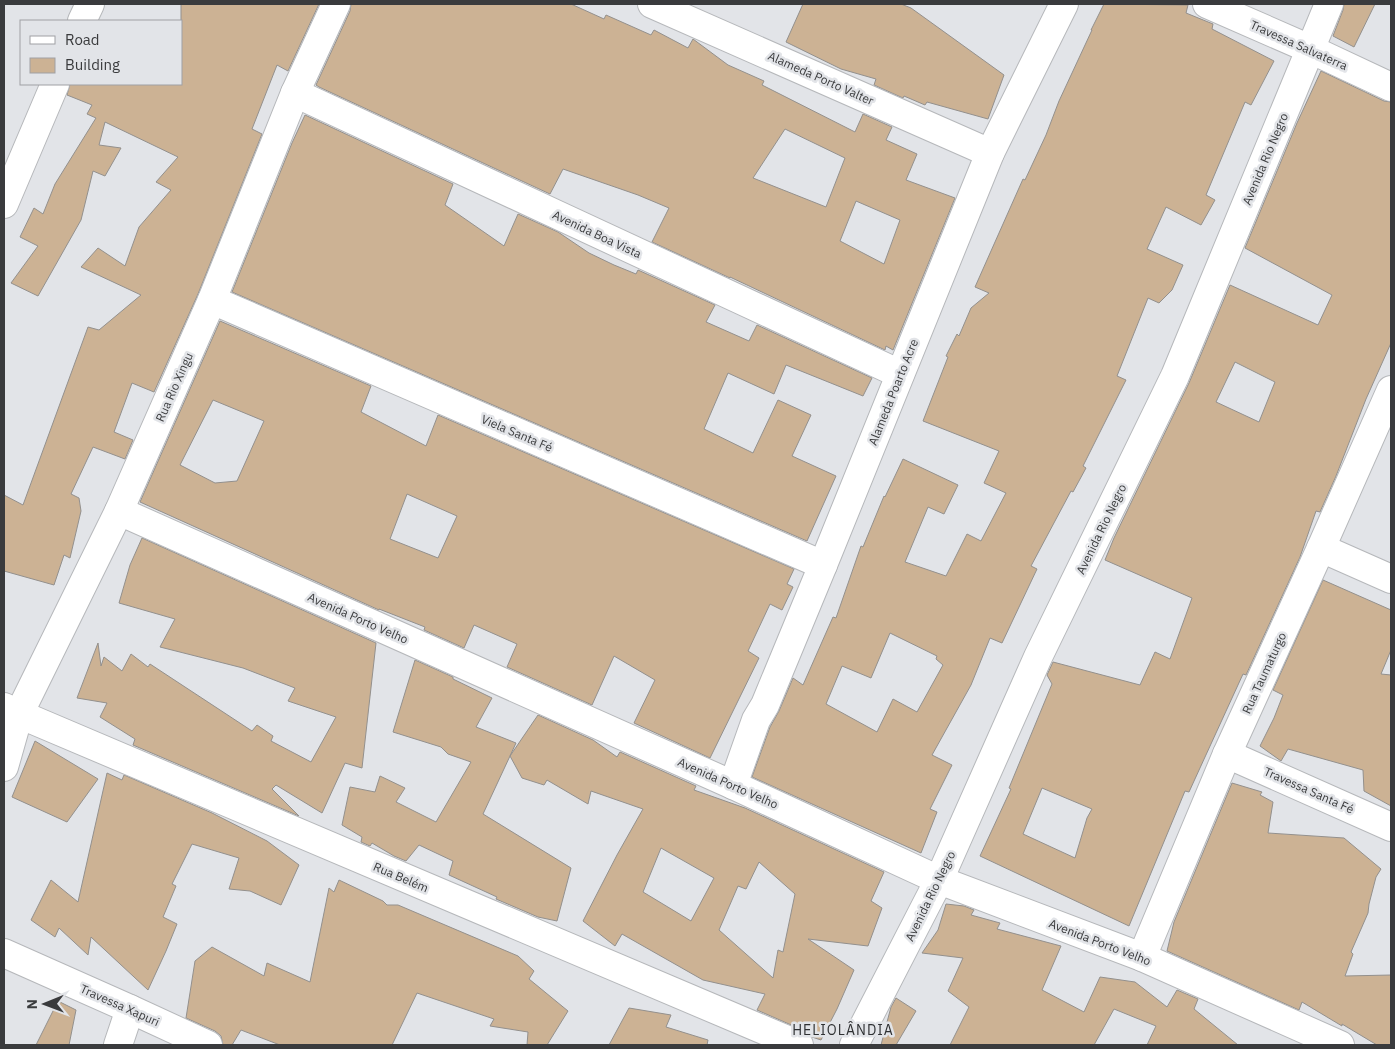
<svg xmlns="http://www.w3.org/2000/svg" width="1395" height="1049" viewBox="0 0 1395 1049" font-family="'IBM Plex Sans',sans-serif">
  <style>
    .building { fill: #ccb294; stroke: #93908d; fill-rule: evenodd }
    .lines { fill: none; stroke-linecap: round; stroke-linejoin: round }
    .minor-casing { stroke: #b6b8bb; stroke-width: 30 }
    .minor { stroke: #fff; stroke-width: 28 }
    .labels { text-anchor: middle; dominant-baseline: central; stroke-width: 5; stroke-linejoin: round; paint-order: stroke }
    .street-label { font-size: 12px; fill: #3a3b3d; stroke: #e2e4e8 }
    .neighbourhood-label { font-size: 14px; letter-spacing: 1px; fill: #2f3133; stroke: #e2e4e8 }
  </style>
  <rect width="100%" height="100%" fill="#e2e4e8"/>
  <g class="building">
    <path d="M181,4H319L288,71L277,65L252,129L262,134L198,294L154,392L132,383L114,432L133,440L125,459L93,447L71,494L79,498L81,511L70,558L64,555L54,585L4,571V495L23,505L88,327L99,330L141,295L81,267L98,248L125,266L139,227L171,190L156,182L178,157L105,122L99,145L121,148L105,176L93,171L81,220L38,296L11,283L38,246L20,237L34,208L43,214L55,184L96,118L87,114L92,105L67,95L70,84H181Z"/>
    <path d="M351,4H571L604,19L606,15L651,35L654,30L688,48L693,39L728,65L764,81L762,85L855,132L863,114L892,127L886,140L917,154L906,180L955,198L893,350L886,346L885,350L730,277V278L652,242L669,208L638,195L563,169L550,194L319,87L316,85L350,11ZM785,129L845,158L826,207L753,178ZM856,201L900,220L884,264L840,241Z"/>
    <path d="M803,4H901L911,8L1004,75L988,119L927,102L925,105L904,96L903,98L874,85L876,79L841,69L786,42Z"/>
    <path d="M1104,4L1188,5L1186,13L1213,24L1212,29L1274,61L1251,105L1245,102L1206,195L1215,200L1201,225L1166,207L1147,249L1183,265L1172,290L1159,303L1148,298L1117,376L1126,380L1083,466L1086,468L1073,492L1071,491L1031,566L1037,569L1002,643L990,638L971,685L932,755L952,765L930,809L937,812L921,853L752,777L770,727L779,711L793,678L803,685L833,617L836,618L861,546L863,547L884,496L885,497L903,459L958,485L944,514L928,507L905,562L946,576L967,534L981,541L1006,493L984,483L999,451L923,421L948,357L946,356L957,334L959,336L971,308L989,293L975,287L1023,179L1025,180L1046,135L1059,101L1092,30H1091ZM890,633L937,656L936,659L943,665L917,712L893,699L877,732L826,704L842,666L871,678Z"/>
    <path d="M1344,4H1375L1354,47L1333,36L1343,10Z"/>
    <path d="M1321,71L1384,101L1391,102V343L1366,399L1336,476L1320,512L1316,511L1300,557L1246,675L1243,674L1189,792L1185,791L1129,926L980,856L1011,789L1009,788L1052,684L1047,675L1053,662L1140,685L1155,652L1170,659L1192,598L1105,560L1114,538L1189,383L1230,285L1318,325L1332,295L1245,248L1297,123ZM1235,362L1275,382L1259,422L1216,402ZM1042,788L1092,809L1087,818L1075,858L1023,834Z"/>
    <path d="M305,115L453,184L445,205L504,246L518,214L558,232L589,253L614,265L636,274L638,270L715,305L706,322L749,341L757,325L872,378L863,396L786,365L774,394L728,373L704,429L753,453L778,400L811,415L792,456L836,476L807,541L232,292L292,143Z"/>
    <path d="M220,321L371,386L361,412L426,446L438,415L794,569L787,584L793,587L782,610L770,604L748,651L759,658L710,758L634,723L655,680L614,656L592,705L507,667L517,644L474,625L464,648L424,630L425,627L379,609V610L140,502ZM213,400L264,421L237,481L215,483L180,465ZM407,494L457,516L438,558L390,539Z"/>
    <path d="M142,538L376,643L362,768L345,763L322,813L276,785L272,789L299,816L133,745L135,739L100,717L107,703L77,698L98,643L101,666L104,657L122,671L131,654L148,667L150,664L252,731L257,725L273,736L271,741L311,762L336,717L288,701L295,688L243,668L160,647L175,619L119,603L130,565Z"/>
    <path d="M1323,580L1391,610V650L1381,674L1391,675V806L1364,791L1363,770L1288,749L1281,761L1260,746L1274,718L1283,695L1273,690Z"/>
    <path d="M415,660L453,677V679L492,698L476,727L516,743L510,756L538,715L593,740L617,757L620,752L696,786L694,790L745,808L884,872L871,901L882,908L868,946L808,939L854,970L837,1009L821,1040L812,1037L805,1031L757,1010L765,994L703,980L622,934L615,946L583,921L617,855L643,809L591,791L588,804L547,780L544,785L522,778L510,756L483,814L571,868L557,921L538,917L496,899L497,897L449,875L453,861L419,845L406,861L394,856L372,843L370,846L361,842L362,837L342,825L350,787L375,792L380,776L405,788L396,802L436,822L471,762L448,754L441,747L393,732ZM661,848L714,878L691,921L643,892ZM759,862L795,894L783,952L778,950L773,978L719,930L738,886L746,889Z"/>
    <path d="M35,741L98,779L67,822L12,797Z"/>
    <path d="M107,773L122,780L124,775L212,813L267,841L299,865L281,905L250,891L229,889L239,858L192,844L172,884L176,886L163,917L177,924L166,951L148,990L91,937L88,955L59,928L55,937L31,920L51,880L78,902Z"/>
    <path d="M1232,783L1262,792L1260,795L1273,802L1268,833L1344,838L1381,869L1376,877L1369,904L1368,913L1351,952L1353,954L1345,976L1391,975V1045H1377L1342,1024V1026L1302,1002L1299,1010L1167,951L1174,922Z"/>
    <path d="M339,880L383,901L387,905H398L518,956L534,971L529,979L568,1011L547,1045H527L528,1032L490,1026L494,1019L417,993L392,1045H280L241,1030L232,1045H223L221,1036L215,1031L186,1018L195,961L212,947L264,976L267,963L310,982L329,888L334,892Z"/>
    <path d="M946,904L964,906L974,910L971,915L1000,923L997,929L1061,946L1042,990L1084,1012L1100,977L1135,982L1167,1007L1177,990L1198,999L1194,1009L1238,1045H1147L1156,1026L1114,1009L1094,1045H950L969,1007L948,991L963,958L922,953L938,930Z"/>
    <path d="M896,998L916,1011L896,1045H881L891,1007Z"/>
    <path d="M58,1001L76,1010L69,1045H36Z"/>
    <path d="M629,1008L671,1015L666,1027L708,1040L707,1045H609Z"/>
  </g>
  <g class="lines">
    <g class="minor-casing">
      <g id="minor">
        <path d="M652,4L990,153"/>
        <path d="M1207,4L1310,49L1391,87"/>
        <path d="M82,21L90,4"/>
        <path d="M295,93L900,374"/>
        <path d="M4,204L55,84"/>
        <path d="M212,300L823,565"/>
        <path d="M119,511L733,785L939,880L1142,957L1340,1045"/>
        <path d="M1321,548L1391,579"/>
        <path d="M4,707L19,714L799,1045"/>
        <path d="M1227,754L1391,827"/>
        <path d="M4,767L19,714L119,511L212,300L295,93L336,4"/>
        <path d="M733,785L756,720L765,705L823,565L990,153L1064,4"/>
        <path d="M4,953L130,1009L208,1045"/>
        <path d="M1142,957L1227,754L1321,548L1391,390"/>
        <path d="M118,1045L130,1009"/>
        <path d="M854,1045L939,880L1038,657L1175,376L1329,4"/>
      </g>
    </g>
    <use href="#minor" class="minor"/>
  </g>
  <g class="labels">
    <g class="street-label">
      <text transform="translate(1299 45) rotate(24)">Travessa Salvaterra</text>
      <text transform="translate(821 78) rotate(24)">Alameda Porto Valter</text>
      <text transform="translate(1265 159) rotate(-67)">Avenida Rio Negro</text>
      <text transform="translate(597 234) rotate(25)">Avenida Boa Vista</text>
      <text transform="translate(174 387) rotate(-66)">Rua Rio Xingu</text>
      <text transform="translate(893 392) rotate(-68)">Alameda Poarto Acre</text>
      <text transform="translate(517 433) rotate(23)">Viela Santa Fé</text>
      <text transform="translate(1101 529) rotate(-64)">Avenida Rio Negro</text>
      <text transform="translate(358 618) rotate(24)">Avenida Porto Velho</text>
      <text transform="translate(1264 673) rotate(-65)">Rua Taumaturgo</text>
      <text transform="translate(728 783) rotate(24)">Avenida Porto Velho</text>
      <text transform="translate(1309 790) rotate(24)">Travessa Santa Fé</text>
      <text transform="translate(401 877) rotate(23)">Rua Belém</text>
      <text transform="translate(930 896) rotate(-64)">Avenida Rio Negro</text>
      <text transform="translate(1100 942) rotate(21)">Avenida Porto Velho</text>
      <text transform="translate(120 1005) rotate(24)">Travessa Xapuri</text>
    </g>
    <g class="neighbourhood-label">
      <text x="843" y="1030">HELIOLÂNDIA</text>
    </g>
  </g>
  <rect width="1395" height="1049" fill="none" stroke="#3a3b3d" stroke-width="10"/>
  <rect x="20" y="20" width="162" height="65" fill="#e2e4e8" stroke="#9fa0a4"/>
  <rect x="30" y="36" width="25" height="8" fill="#ffffff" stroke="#9fa0a4"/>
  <text x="65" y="45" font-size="15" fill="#3a3b3d">Road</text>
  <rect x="30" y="58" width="25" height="15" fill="#ccb294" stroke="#9fa0a4"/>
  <text x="65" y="70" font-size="15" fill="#3a3b3d">Building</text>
  <g transform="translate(45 1004) rotate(269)" stroke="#e2e4e8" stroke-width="4" paint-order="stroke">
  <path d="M0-4L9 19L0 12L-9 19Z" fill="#3a3b3d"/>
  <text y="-8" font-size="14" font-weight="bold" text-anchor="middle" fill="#3a3b3d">N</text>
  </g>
</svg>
